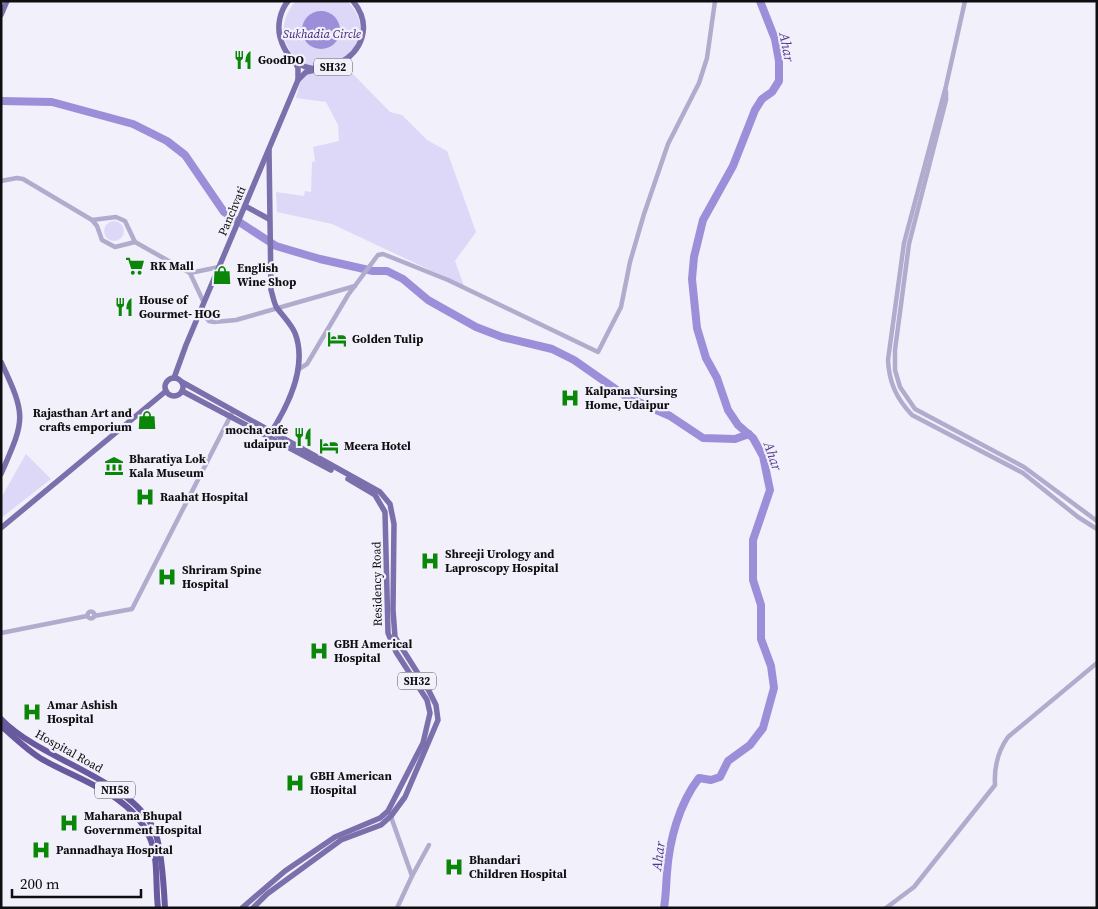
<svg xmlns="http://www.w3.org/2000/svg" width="1098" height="909" viewBox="0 0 1098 909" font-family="'Source Serif 4',serif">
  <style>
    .green { fill: #ddd8f8 }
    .water { fill: #9d8ed9 }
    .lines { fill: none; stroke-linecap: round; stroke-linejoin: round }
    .river { stroke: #9d8ed9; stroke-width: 8 }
    .minor { stroke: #b1abce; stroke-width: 4.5 }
    .major { stroke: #7b6fac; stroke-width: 5.5 }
    .highway { stroke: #69599f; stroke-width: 6 }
    .labels { text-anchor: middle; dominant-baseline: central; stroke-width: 4.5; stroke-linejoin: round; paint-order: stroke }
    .shield { fill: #f2f0fa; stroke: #535258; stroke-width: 1 }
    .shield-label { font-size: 11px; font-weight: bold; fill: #0f0f12 }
    .park-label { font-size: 12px; font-style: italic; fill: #391a72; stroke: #f2f0fa }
    .poi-label { font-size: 12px; font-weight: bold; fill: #0f0f12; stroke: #f2f0fa; text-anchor: start }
    .street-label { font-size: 12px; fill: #0f0f12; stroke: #f2f0fa }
    .water-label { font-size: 14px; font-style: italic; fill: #523992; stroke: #f2f0fa }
  </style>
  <rect width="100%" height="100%" fill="#f2f0fa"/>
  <g class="green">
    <path d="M296,1H347C394,48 303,98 285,40C281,25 286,12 296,1Z"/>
    <path d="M347,68L390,112L402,115L427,140L447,151L476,232L455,261L464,286L332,224L277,212L276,192L304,196L305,191L311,192L312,162L315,161L313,147L339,141L338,125L326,102L296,98L300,83L309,73Z"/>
    <circle cx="114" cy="231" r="10"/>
    <path d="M26,454L51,479L1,518V498Z"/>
  </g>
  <circle class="water" cx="321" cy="30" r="19"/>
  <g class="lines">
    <g class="river">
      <path d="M1,101L52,102L133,124L167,141L185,155L224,212L276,246L320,259L373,271H387L403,279L428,300L476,327L502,337L552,349L574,360L627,397L670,416L703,438L735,439L749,434"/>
      <path d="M664,908C666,896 666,885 667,873C669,841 679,804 699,778L711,780L720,777L728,761L750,745L763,728L774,688L771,666L761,639V605L753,580V540L770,490L763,456L753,438L738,425L728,410L717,378L706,358L697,328L692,279L694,257L703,220L733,166L755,110L762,99L772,92L779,81V61L775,39L760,1"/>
    </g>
    <g class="minor">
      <path d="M965,1L946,86L904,243L888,360C889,382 896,398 912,415L1023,473L1078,517L1097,529"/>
      <path d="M946,91V100L909,244L895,350V370L900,387L915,409L1024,467L1097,521"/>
      <path d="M1,181L17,178L23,179L92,220"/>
      <path d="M116,217L125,221L135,242L115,247L102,240L97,226L92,220Z"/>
      <path d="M135,242L190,273L219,267"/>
      <path d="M190,273L204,303"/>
      <path d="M201,311L209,321L214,322L236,320L355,286"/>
      <path d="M299,369L307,364L348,295L378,255L383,254L448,280L598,352L621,307L630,262L644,214L668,144L699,83L707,58L715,1"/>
      <circle cx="91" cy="615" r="3.5"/>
      <path d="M94,616L132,609L233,411"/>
      <path d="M1,633L87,616"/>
      <path d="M390,814L412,876L397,908"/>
      <path d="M412,876L429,845"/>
      <path d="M886,908L914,887L995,785C994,768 998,751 1008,737L1097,663"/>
    </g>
    <g class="major">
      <path d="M288,1C280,11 277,25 280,37C298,103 395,53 353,1"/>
      <path d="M1,15L7,1"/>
      <path d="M298,80L306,72L315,70"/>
      <path d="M269,150L271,290C273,296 274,304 277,308C283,316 291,324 295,333C308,367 288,406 270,434"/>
      <path d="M245,206L269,219"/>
      <path d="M1,362C27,417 25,419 1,474"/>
      <path d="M174,378L186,345L298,80V68L292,57"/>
      <circle cx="174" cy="387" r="9"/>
      <path d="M182,382L380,492L390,504L394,524L393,610L395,637L429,691L436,705L438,720L405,797L391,816L381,825L341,840L267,894L253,908"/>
      <path d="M182,391L331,470"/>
      <path d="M1,528L166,391"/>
      <path d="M242,908L285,871L335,837L380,818L388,811L423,743L430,713L427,700L396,652L388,633L385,512L375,495L348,479"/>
    </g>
    <g class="highway">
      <path d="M1,719C43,762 133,779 155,832C162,849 164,889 165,908"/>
      <path d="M1,726C14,737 26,749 40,758C77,780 130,793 149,836C159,857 155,885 158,908"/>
    </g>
  </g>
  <defs>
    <g id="restaurant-bare" transform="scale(1.5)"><path d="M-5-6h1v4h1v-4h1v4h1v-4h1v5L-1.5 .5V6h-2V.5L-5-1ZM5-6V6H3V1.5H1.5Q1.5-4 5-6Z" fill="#0a8709" stroke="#f2f0fa" stroke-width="2.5" paint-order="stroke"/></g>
    <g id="supermarket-bare" transform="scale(1.5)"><path d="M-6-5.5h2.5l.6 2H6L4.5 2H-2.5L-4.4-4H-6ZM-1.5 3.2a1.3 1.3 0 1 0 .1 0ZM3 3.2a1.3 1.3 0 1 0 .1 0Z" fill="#0a8709" stroke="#f2f0fa" stroke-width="2.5" paint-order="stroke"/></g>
    <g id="shop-bare" transform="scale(1.5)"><path d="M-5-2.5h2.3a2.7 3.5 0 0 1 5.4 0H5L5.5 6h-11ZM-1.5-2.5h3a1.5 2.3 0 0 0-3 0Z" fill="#0a8709" stroke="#f2f0fa" stroke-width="2.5" paint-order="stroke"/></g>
    <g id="hotel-bare" transform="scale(1.5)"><path d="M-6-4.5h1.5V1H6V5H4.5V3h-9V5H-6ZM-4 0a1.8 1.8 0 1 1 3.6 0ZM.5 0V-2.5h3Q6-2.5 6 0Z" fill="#0a8709" stroke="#f2f0fa" stroke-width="2.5" paint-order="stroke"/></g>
    <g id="hospital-bare" transform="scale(1.5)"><path d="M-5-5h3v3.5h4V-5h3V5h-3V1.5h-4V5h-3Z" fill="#0a8709" stroke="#f2f0fa" stroke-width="2.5" paint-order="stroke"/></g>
    <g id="museum-bare" transform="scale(1.5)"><path d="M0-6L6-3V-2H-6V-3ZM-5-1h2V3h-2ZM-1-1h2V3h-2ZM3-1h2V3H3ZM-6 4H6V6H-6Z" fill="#0a8709" stroke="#f2f0fa" stroke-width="2.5" paint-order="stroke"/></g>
  </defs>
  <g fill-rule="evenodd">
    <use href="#restaurant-bare" x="243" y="60"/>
    <use href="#supermarket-bare" x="135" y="266"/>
    <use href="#shop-bare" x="222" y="275"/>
    <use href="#restaurant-bare" x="124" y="307"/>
    <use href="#hotel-bare" x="337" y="339"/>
    <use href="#hospital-bare" x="570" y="398"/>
    <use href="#shop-bare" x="147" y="420"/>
    <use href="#restaurant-bare" x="303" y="437"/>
    <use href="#hotel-bare" x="329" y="446"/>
    <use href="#museum-bare" x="114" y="466"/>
    <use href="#hospital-bare" x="145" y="497"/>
    <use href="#hospital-bare" x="430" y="561"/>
    <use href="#hospital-bare" x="167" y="577"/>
    <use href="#hospital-bare" x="319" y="651"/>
    <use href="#hospital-bare" x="32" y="712"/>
    <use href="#hospital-bare" x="295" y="783"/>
    <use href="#hospital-bare" x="69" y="823"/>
    <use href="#hospital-bare" x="41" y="850"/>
    <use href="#hospital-bare" x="454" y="867"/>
  </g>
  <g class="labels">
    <g class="shield">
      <rect x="314" y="58.5" width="38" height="17" rx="4"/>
      <rect x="398" y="672.5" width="38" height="17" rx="4"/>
      <rect x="95" y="781.5" width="40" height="17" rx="4"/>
    </g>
    <g class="shield-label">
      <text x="333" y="67">SH32</text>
      <text x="417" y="681">SH32</text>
      <text x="115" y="790">NH58</text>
    </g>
    <g class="park-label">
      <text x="322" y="34">Sukhadia Circle</text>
    </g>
    <g class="poi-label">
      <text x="258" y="60">GoodDO</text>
      <text x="150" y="266">RK Mall</text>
      <text x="237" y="268">English<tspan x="237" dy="14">Wine Shop</tspan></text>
      <text x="139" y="300">House of<tspan x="139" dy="14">Gourmet- HOG</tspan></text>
      <text x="352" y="339">Golden Tulip</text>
      <text x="585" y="391">Kalpana Nursing<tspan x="585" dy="14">Home, Udaipur</tspan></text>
      <text x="132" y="413" text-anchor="end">Rajasthan Art and<tspan x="132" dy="14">crafts emporium</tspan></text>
      <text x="288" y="430" text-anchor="end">mocha cafe<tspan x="288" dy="14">udaipur</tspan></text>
      <text x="344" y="446">Meera Hotel</text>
      <text x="129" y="459">Bharatiya Lok<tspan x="129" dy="14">Kala Museum</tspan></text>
      <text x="160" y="497">Raahat Hospital</text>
      <text x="445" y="554">Shreeji Urology and<tspan x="445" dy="14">Laproscopy Hospital</tspan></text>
      <text x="182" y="570">Shriram Spine<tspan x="182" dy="14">Hospital</tspan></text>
      <text x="334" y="644">GBH Americal<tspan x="334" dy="14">Hospital</tspan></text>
      <text x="47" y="705">Amar Ashish<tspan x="47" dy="14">Hospital</tspan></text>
      <text x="310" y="776">GBH American<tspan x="310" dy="14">Hospital</tspan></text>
      <text x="84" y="816">Maharana Bhupal<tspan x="84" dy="14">Government Hospital</tspan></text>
      <text x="56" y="850">Pannadhaya Hospital</text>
      <text x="469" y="860">Bhandari<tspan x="469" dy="14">Children Hospital</tspan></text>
    </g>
    <g class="street-label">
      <text transform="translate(232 211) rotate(-67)">Panchvati</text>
      <text transform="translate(377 584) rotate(-91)">Residency Road</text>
      <text transform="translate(69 751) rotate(29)">Hospital Road</text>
    </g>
    <g class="water-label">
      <text transform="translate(787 47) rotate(79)">Ahar</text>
      <text transform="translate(773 456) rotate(71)">Ahar</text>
      <text transform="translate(658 856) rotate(-82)">Ahar</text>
    </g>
  </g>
  <rect width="1098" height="909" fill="none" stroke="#0f0f12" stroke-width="5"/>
  <path d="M12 889v8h129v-8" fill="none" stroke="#0f0f12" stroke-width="2.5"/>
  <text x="20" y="889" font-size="15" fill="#0f0f12" stroke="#f2f0fa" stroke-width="4" paint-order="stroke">200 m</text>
</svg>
